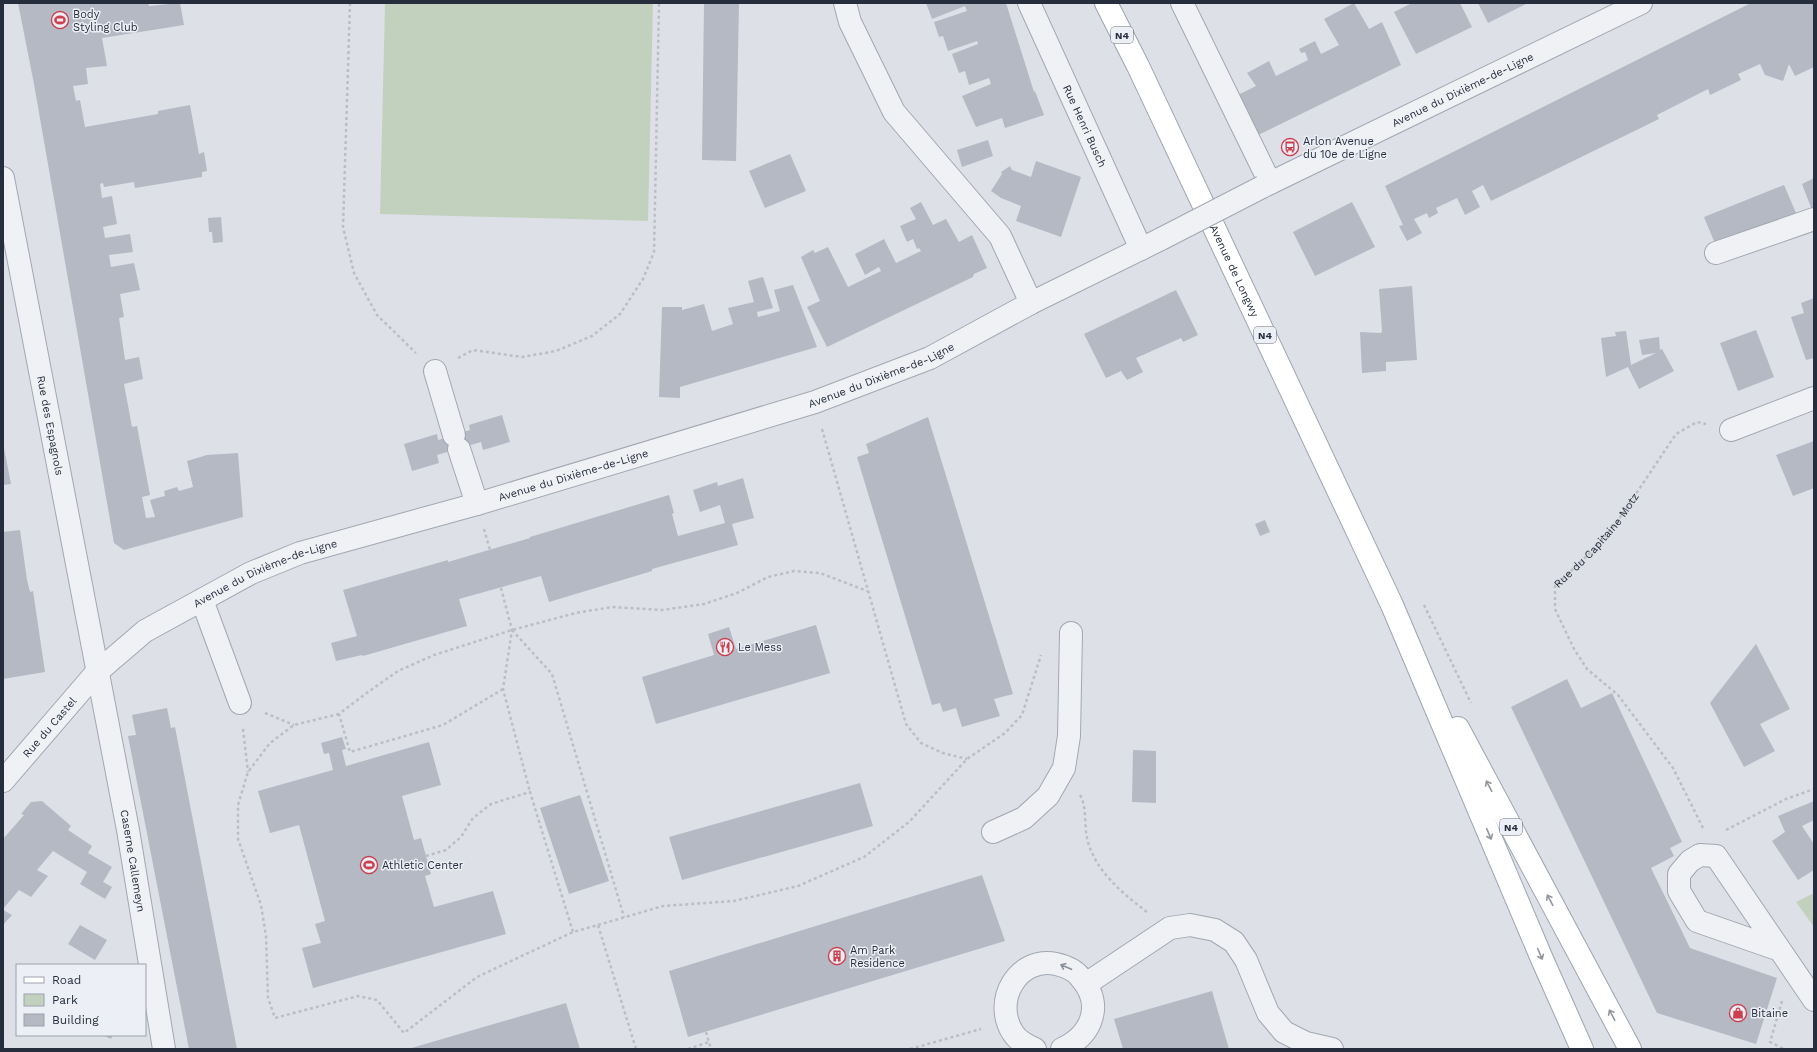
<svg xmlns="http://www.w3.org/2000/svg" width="1817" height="1052" viewBox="0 0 1817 1052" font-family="'Work Sans',sans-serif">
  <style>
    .green { fill: #c2d1be }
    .building { fill: #b4b9c4 }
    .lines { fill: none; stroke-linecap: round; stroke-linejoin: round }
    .minor-casing { stroke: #a2a7b1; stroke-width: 24 }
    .major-casing { stroke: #9ca4b2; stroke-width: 24 }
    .path { stroke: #bbbec5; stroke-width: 2.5; stroke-dasharray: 3 3; stroke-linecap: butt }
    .minor { stroke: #eff1f5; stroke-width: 22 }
    .major { stroke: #fff; stroke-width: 22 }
    .minor-bridge-casing { stroke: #a2a7b1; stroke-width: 24; stroke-linecap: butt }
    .minor-bridge { stroke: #eff1f5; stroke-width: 22 }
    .oneway { stroke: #92969e }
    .oneway2 { stroke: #8a9099 }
    .labels { text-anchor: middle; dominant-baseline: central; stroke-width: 3; stroke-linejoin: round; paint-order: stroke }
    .shield { fill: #eceff5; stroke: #616874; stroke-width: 1 }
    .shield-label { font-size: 10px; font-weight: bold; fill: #262e3d }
    .poi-label { font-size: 11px; fill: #262e3d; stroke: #eceff5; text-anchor: start }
    .street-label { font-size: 11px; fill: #262e3d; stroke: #eceff5 }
  </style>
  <rect width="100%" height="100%" fill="#dde0e7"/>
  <g class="green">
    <path d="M385,3H653L648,221L380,214Z"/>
    <path d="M1814,893V927L1796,902Z"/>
  </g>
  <g class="building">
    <path d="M18,3H148L149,6L180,3L184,25L102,38L107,66L86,68L88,84L73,86L76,101L80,100L85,127L158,114V111L190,105L199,154L204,152L207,171L202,172V177L135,188L134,182L104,187L103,183L100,184L102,198L112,196L117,224L103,227L105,238L130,234L133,252L109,255L111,267L134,263L140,290L120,294L124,317L119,318L125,360L139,357L143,379L124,384L132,427L137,426L150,495L142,497L146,518L155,517L150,500L165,496L164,491L177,487L179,491L193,487L187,461L207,455L238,453L243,517L124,550L114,543L34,84Z"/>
    <path d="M704,3H739L736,161L702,160Z"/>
    <path d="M926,3H1006L1034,92L1035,91L1044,115L1005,128L1002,118L976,127L962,96L991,84L989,78L969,85L965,71L959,73L952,54L978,44L977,41L948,51L943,36L939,37L934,22L967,11L965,6L932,19Z"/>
    <path d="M1354,3L1369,29L1382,22L1401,65L1256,136L1234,97L1256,86L1247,73L1269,61L1276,76L1308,60L1305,52L1301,53L1299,49L1315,41L1321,54L1339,45L1324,19Z"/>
    <path d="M1412,3H1460L1472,27L1416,54L1394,12Z"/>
    <path d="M1478,3H1528L1488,23Z"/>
    <path d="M1751,3H1814V67L1795,76L1789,64L1783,81L1765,75L1760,64L1738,74L1741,80L1710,95L1708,89L1657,115L1659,119L1491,201L1483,185L1472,191L1480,207L1465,215L1457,198L1436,208L1438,213L1429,218L1427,213L1414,219L1422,233L1407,241L1399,226L1403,225L1385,186Z"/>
    <path d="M988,140L993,156L962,167L957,150Z"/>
    <path d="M790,154L806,191L765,208L749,171Z"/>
    <path d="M1036,161L1081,177L1061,237L1016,221L1021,206L1001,198L991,191L1002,174L1001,172L1010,166L1012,170L1031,177Z"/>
    <path d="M1814,178V209L1812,210L1802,184Z"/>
    <path d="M1784,185L1796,213L1716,246L1704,217Z"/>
    <path d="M921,202L933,225L946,219L959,242L972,235L987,268L974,274L973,277L827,347L807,307L820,301L801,257L813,250L815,253L828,247L848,287L881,271L879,267L865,275L855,254L884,239L896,263L921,251L919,248L917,249L913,239L907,242L900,226L916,219L910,208Z"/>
    <path d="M1352,202L1375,247L1315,276L1293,232Z"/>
    <path d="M221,217L223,242L213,243L212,232H209L208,218Z"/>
    <path d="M763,277L773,308L757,312L758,317L780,311L774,290L793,285L817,347L680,387V398L659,397L662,307H682V310L704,304L712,331L733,324L728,308L754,302L748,281Z"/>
    <path d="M1412,286L1417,360L1386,362V371L1362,373L1360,332L1381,333L1382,331L1379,289Z"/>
    <path d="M1176,290L1198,335L1183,342L1181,338L1136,358L1143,372L1127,380L1121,371L1106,378L1084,334Z"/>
    <path d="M1814,298V358L1806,360L1791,317L1804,313L1801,303Z"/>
    <path d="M1756,330L1774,377L1738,391L1720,343Z"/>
    <path d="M1626,331L1631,365L1656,353L1642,355L1639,340L1659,337L1660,350L1662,349L1674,371L1639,389L1628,367L1606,377L1601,338L1616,336L1615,332Z"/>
    <path d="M502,415L510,442L483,450L481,442L437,455L439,463L412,471L404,444L437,434L438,440L470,430L469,425Z"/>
    <path d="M928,417L1013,694L994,699L1000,716L962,727L956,708L943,712L940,703L932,705L857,457L869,453L866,444Z"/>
    <path d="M1814,441V488L1793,496L1776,455Z"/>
    <path d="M3,443L11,484L3,485Z"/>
    <path d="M743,478L754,518L732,524L738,545L652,569V571L549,602L541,576L459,599L467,626L363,656L362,655L336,661L331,643L357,636L343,590L448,560V562L530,538V537L669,495L674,513L672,514L678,536L725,523L720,505L700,512L693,490L717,482L718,486Z"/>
    <path d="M1265,520L1270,532L1260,536L1255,524Z"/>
    <path d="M20,530L27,580L30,592L33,591L45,672L3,679V532Z"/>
    <path d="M816,625L830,673L656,724L642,677L714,655L708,634L729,627L736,649Z"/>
    <path d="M1756,644L1790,709L1760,724L1775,751L1744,767L1710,703Z"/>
    <path d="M1567,679L1581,708L1612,693L1682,842L1670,848L1674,856L1651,868L1690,948L1777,978L1756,1044L1657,1013L1511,707Z"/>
    <path d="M167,708L171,728L175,727L237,1049H189L128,736L136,735L132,715Z"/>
    <path d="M342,737L346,749L342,750L346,766L429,742L441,785L402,796L414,840L421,838L431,874L425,876L434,907L493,891L506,934L313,988L302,948L321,943L315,924L325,921L299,825L270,833L258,791L333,770L329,753L324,754L321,743Z"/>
    <path d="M1133,750L1156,751V803L1132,802Z"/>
    <path d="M860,783L873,826L682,880L669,837Z"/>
    <path d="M580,795L609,881L569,894L540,808Z"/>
    <path d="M42,801L71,826L68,830L92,846L88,853L112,867L103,882L112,887L105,899L80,884L87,872L53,851L37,870L48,876L31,897L19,890L3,909V839L24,815L21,814L31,802Z"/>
    <path d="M1814,801V820L1802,826L1814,844V870L1798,880L1772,841L1785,832L1778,816Z"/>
    <path d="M982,875L1005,941L688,1037L669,971Z"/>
    <path d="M3,910L12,915L3,925Z"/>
    <path d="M80,925L107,940L95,960L68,944Z"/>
    <path d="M1212,991L1229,1049H1123L1114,1019Z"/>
    <path d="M566,1003L580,1049H408Z"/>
    <path d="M103,1035H113L111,1039Z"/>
  </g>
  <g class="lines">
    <g class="minor-casing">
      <g id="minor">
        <path d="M845,3L850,22L894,112L1000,236L1031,303"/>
        <path id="s2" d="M1029,3L1141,249"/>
        <path d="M1182,3L1270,183"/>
        <path id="s3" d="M3,178L128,830L164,1049"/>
        <path id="s4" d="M1262,187L1641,3"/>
        <path d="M1716,253L1814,219"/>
        <path d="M435,371L454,435"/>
        <path d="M1731,430L1814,398"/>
        <path d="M459,449L477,504"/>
        <path d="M202,600L240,703"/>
        <path id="s5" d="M3,781L96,673L145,631L251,573L300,553L477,504L815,402L930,358L1031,303L1161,239"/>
        <path d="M993,832L1024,818L1048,796L1064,768L1069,736L1071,633"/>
        <path d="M1780,950L1697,921L1679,891V874L1690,861L1700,855L1716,856L1814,1000"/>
        <path d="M1086,984L1170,928L1190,925L1215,930L1234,942L1246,960L1268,1013L1284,1032L1306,1043L1332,1049"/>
        <path d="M1035,1049C1026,1045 1018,1041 1013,1033C992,1001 1018,956 1056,964C1065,966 1074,969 1080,977C1088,986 1094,998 1093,1010C1091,1029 1079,1041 1062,1049"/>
      </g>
    </g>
    <g class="major-casing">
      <g id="major">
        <path id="s6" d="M1106,3L1138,66L1392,605L1542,959L1582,1049"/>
        <path d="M1458,728L1630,1049"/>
      </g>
    </g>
    <g class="path">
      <path d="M350,3L343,227L354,273L377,315L416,353"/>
      <path d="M458,358L473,350L522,357L556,351L592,336L620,314L643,279L654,252L659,3"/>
      <path d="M822,429L906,724L921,743L943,753L967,759"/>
      <path d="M484,529L490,550"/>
      <path d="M501,588L512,630L503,689L530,792"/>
      <path d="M1424,605L1471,703"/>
      <path d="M512,630L552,674L624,917"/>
      <path d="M503,689L443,725L350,752L339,714L368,692L398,671L434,655L512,630L576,613L612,607L662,610L704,604L737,593L768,577L794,571L820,573L867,591"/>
      <path d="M265,713L294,725"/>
      <path d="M339,714L294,725L270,743L248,772L238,805V839L261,905L266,936L268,998L275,1018L358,996L377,1000L404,1033L477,977L573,932L598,925L636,1049"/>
      <path d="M243,729L248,772"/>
      <path d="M1080,795C1087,807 1084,824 1087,838C1094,870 1122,893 1147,912"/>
      <path id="s1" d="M1703,828L1673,768L1618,695L1587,669L1574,649L1555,609V586L1589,554L1617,522L1676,434L1697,422L1706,424"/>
      <path d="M1726,830L1786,799L1814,789"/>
      <path d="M426,856L446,850L461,837L473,818L491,804L530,792L573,932"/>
      <path d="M598,925L663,906L734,901L798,886L864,857L909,822L967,759L1005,733L1022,715L1041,655"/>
      <path d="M1782,1001L1770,1042L1784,1049"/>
      <path d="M706,1032L711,1049"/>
      <path d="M688,1049L709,1042"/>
      <path d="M910,1049L981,1029"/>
    </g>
    <use href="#minor" class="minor"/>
    <use href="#major" class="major"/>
    <g class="minor-bridge-casing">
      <path id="minor-bridge" d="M1161,239L1262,187"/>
    </g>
    <use href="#minor-bridge" class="minor-bridge"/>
  </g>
  <defs><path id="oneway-shaft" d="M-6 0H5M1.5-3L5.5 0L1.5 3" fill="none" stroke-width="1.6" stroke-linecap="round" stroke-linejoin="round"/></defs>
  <g class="oneway">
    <use href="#oneway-shaft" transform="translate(1489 786) rotate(-118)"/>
    <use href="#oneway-shaft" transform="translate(1489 834) rotate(67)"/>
    <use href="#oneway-shaft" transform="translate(1550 900) rotate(-118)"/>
    <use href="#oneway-shaft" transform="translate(1540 954) rotate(67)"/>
    <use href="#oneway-shaft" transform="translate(1612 1015) rotate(-118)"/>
  </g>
  <use class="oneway2" href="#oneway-shaft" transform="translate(1066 967) rotate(-157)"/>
  <defs>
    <g id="stadium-ring" transform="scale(0.9)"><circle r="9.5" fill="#eceff5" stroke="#ce3f4e" stroke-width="1.5"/><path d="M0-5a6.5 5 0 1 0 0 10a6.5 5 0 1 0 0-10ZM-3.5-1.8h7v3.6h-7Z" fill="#ce3f4e"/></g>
    <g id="bus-ring" transform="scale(0.9)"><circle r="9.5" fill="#eceff5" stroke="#ce3f4e" stroke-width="1.5"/><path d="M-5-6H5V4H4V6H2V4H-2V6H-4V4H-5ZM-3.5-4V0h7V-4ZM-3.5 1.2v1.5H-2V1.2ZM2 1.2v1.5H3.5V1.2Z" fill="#ce3f4e"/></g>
    <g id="restaurant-ring" transform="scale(0.9)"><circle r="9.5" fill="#eceff5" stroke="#ce3f4e" stroke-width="1.5"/><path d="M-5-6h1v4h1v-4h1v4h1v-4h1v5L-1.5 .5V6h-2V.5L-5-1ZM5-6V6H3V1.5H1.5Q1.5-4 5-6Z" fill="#ce3f4e"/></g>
    <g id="building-ring" transform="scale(0.9)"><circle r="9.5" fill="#eceff5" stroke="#ce3f4e" stroke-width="1.5"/><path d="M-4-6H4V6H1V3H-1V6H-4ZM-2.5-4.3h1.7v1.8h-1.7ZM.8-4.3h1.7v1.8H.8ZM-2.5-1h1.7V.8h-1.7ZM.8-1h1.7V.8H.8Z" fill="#ce3f4e"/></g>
    <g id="shop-ring" transform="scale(0.9)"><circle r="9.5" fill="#eceff5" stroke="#ce3f4e" stroke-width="1.5"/><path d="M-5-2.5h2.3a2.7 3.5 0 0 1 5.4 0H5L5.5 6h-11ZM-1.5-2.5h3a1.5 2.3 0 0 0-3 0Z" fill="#ce3f4e"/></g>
  </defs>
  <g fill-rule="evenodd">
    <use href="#stadium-ring" x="60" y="20"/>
    <use href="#bus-ring" x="1290" y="147"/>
    <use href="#restaurant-ring" x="725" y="647"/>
    <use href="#stadium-ring" x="369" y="865"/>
    <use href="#building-ring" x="837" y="956"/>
    <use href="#shop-ring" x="1738" y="1013"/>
  </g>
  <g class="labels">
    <g class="shield">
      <rect x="1111" y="27" width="22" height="16" rx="3"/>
      <rect x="1254" y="327" width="22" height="16" rx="3"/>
      <rect x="1500" y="819" width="22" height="16" rx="3"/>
    </g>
    <g class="shield-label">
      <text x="1122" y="35">N4</text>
      <text x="1265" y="335">N4</text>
      <text x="1511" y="827">N4</text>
    </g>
    <g class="poi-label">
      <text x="73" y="14">Body<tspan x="73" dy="13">Styling Club</tspan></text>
      <text x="1303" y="141">Arlon Avenue<tspan x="1303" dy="13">du 10e de Ligne</tspan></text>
      <text x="738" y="647">Le Mess</text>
      <text x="382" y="865">Athletic Center</text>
      <text x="850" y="950">Am Park<tspan x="850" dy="13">Residence</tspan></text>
      <text x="1751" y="1013">Bitaine</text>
    </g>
    <g class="street-label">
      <text stroke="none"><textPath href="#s4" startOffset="223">Avenue du Dixième-de-Ligne</textPath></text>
      <text stroke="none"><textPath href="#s2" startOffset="135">Rue Henri Busch</textPath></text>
      <text stroke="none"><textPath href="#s6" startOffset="297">Avenue de Longwy</textPath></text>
      <text stroke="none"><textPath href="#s5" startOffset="989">Avenue du Dixième-de-Ligne</textPath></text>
      <text stroke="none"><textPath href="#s3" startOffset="252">Rue des Espagnols</textPath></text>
      <text stroke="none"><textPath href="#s5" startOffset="665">Avenue du Dixième-de-Ligne</textPath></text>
      <text stroke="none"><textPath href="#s1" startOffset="352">Rue du Capitaine Motz</textPath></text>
      <text stroke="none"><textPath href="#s5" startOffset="341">Avenue du Dixième-de-Ligne</textPath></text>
      <text stroke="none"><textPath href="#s5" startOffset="71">Rue du Castel</textPath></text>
      <text stroke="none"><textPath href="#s3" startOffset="695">Caserne Callemeyn</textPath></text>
    </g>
  </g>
  <rect width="1817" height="1052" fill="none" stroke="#262e3d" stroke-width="8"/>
  <rect x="16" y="964" width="130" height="72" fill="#eceff5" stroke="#9da2ab"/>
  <rect x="24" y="977" width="20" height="6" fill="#ffffff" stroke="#9da2ab"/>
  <text x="52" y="984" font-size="12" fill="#262e3d">Road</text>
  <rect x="24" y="994" width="20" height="12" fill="#c2d1be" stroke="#9da2ab"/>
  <text x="52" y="1004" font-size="12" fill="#262e3d">Park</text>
  <rect x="24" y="1014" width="20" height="12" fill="#b4b9c4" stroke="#9da2ab"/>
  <text x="52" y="1024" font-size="12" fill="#262e3d">Building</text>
</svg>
